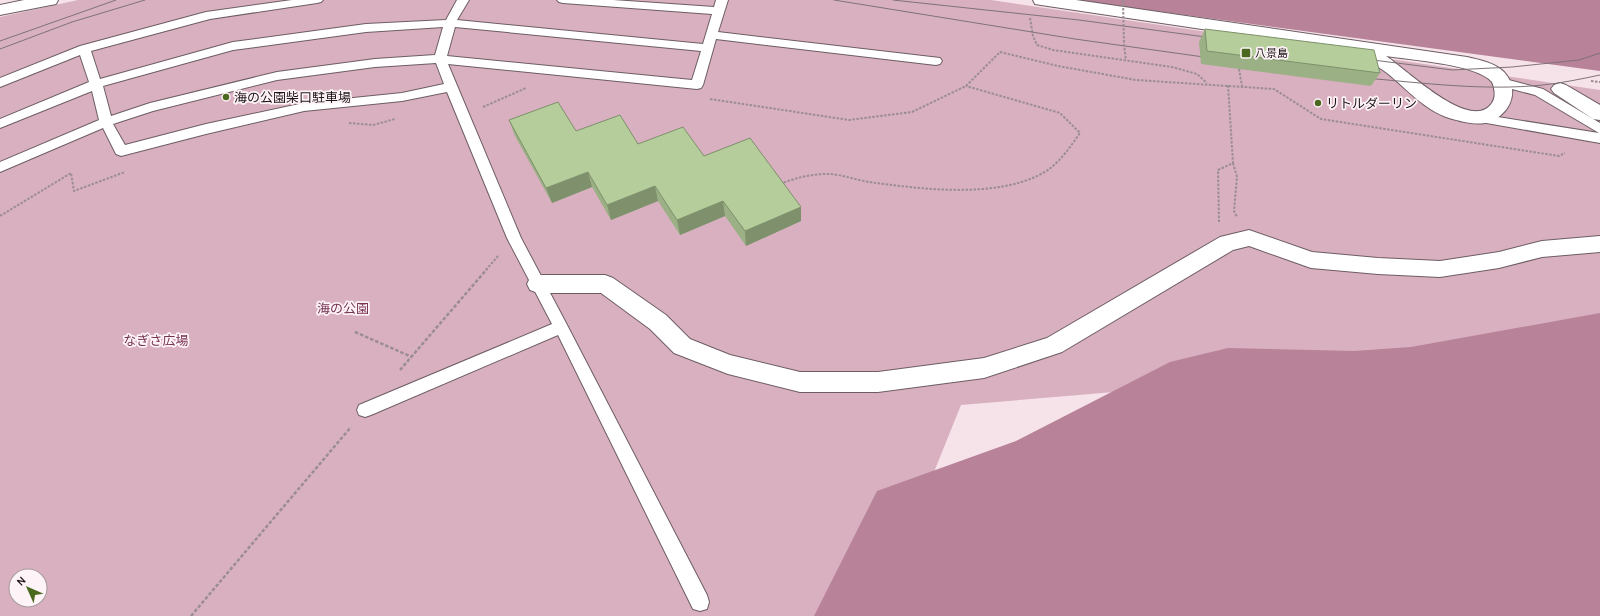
<svg xmlns="http://www.w3.org/2000/svg" width="1600" height="616" viewBox="0 0 1600 616" font-family="Karla,'Noto Sans JP',sans-serif">
  <style>
    .green { fill: #d9b0c0; fill-rule: evenodd }
    .water { fill: #b88299 }
    .lines { fill: none; stroke-linecap: round; stroke-linejoin: round }
    .service-casing { stroke: #6d5d63; stroke-width: 2 }
    .pedestrian-casing { stroke: #6d5d63; stroke-width: 2 }
    .minor-casing { stroke: #6d5d63; stroke-width: 2 }
    .path-far1 { stroke: #9b8d92; stroke-width: 2; stroke-dasharray: 2.5 1.5; stroke-linecap: butt }
    .path { stroke: #9b8d92; stroke-width: 2.5; stroke-dasharray: 3.5 2; stroke-linecap: butt }
    .service { fill: #fff; fill-rule: evenodd }
    .pedestrian { fill: #fff; fill-rule: evenodd }
    .minor { fill: #fff; fill-rule: evenodd }
    .tram { stroke: #7e7277; stroke-width: 1 }
    .path-bridge { stroke: #9b8d92; stroke-width: 2; stroke-dasharray: 2.5 1.5; stroke-linecap: butt }
    .wall { fill: #9bb085 }
    .shaded-wall { fill: #7e906c }
    .building { fill: #b4cd9b; stroke: #7e906c }
    .poi-dot { fill: #4a691f; stroke: #fef3f7; stroke-width: 1.5 }
    .labels { text-anchor: middle; dominant-baseline: central; stroke-width: 3.5; stroke-linejoin: round; paint-order: stroke }
    .far-poi-label { font-size: 11px; fill: #1d1619; stroke: #fef3f7; text-anchor: start }
    .poi-label { font-size: 13px; fill: #1d1619; stroke: #fef3f7; text-anchor: start }
    .park-label { font-size: 13px; fill: #773353; stroke: #fef3f7 }
  </style>
  <rect width="100%" height="100%" fill="#f6e3ea"/>
  <path class="green" d="M78,0H991L1600,90V351L961,405L876,616H0V17ZM16,576H40V600H16Z"/>
  <g class="water">
    <path d="M1074,0H1600V71Z"/>
    <path d="M1600,313V616H814L877,491L1016,441L1170,362L1228,348L1354,351L1411,347Z"/>
  </g>
  <g class="lines">
    <g class="service-casing">
      <g id="service">
        <path d="M292,0H323L321,2L317,3L210,19L91,51L100,79L233,42L366,24L446,20L457,0H469L457,20L703,44L712,14L563,3L559,2L557,0H613L714,7L716,0H728L718,32L940,58L942,61L940,64L936,65L716,39L703,85L701,88L697,89L448,64L521,238L566,323L707,595L709,602L707,609L700,611L693,609L558,335L371,415L365,417L359,415L357,410L359,405L552,324L507,238L447,92L402,101L304,111L206,134L121,156L116,154L103,128L0,172V162L99,120L92,91L0,128V119L89,82L80,55L0,87V78L80,46L206,12ZM443,27L435,55L375,59L277,72L150,103L111,116L103,86L233,50L366,32ZM455,27L701,51L692,80L447,56ZM436,63L444,84L402,93L304,103L206,124L125,145L113,124L153,111L277,80L375,67Z"/>
        <path d="M1501,78L1543,89L1600,123V143L1475,121L1473,118L1475,115L1479,114L1599,133L1535,95L1497,85L1495,82L1497,79Z"/>
      </g>
    </g>
    <g class="pedestrian-casing">
      <g id="pedestrian">
        <path d="M1560,83L1566,85L1600,105V120L1593,119L1554,93L1551,89L1554,85Z"/>
        <path d="M1249,230L1312,252L1378,258L1440,261L1499,252L1542,241L1600,236V252L1542,257L1499,268L1440,277L1378,274L1311,268L1249,246L1233,250L1062,352L984,378L878,392H800L728,374L674,353L650,329L601,293H538L530,290L527,284L530,278L538,275H605L613,278L666,315L690,339L730,355L800,372H878L984,358L1047,338L1220,237Z"/>
      </g>
    </g>
    <g class="minor-casing">
      <g id="minor">
        <path d="M24,0H58L56,4L0,15V5Z"/>
        <path d="M1033,0H1076L1467,57C1480,60 1495,63 1504,72C1522,92 1508,118 1485,123C1473,125 1460,121 1449,118C1423,109 1407,89 1387,73C1375,64 1362,58 1350,51L1041,5L1035,4ZM1386,56C1410,60 1477,64 1492,82C1495,89 1496,97 1492,103C1471,134 1405,68 1386,56Z"/>
      </g>
    </g>
    <g class="path-far1">
      <path d="M1030,18L1033,36L1037,45L1053,50L1172,67L1197,74L1207,83"/>
      <path d="M1239,69L1242,86"/>
      <path d="M1591,81L1600,82"/>
      <path d="M710,99L849,120L912,112L966,86L1000,52L1058,66L1136,80L1274,89L1321,119L1559,156L1565,153"/>
      <path d="M483,107L526,88"/>
      <path d="M349,123L373,125L395,119"/>
      <path d="M1233,163L1237,177L1234,211L1237,217"/>
      <path d="M780,184C795,178 811,174 827,174C841,174 856,180 869,182C921,189 996,199 1043,173C1058,165 1071,146 1080,133L1060,113L966,86"/>
      <path d="M0,216L71,173L74,191L125,172"/>
      <path d="M1219,222L1218,170L1233,163L1228,85"/>
      <path d="M486,270L498,256"/>
    </g>
    <g class="path">
      <path d="M355,332L412,357"/>
      <path d="M400,370L487,269"/>
      <path d="M191,616L351,427"/>
    </g>
    <use href="#service" class="service"/>
    <use href="#pedestrian" class="pedestrian"/>
    <use href="#minor" class="minor"/>
    <g class="tram">
      <path d="M834,0L1075,39L1211,58"/>
      <path d="M893,0L1079,20L1213,38"/>
      <path d="M0,41L116,0"/>
      <path d="M0,49L72,22L145,0"/>
      <path d="M1365,59L1452,70L1512,67L1579,60L1600,53"/>
      <path d="M1365,78C1424,83 1484,91 1543,85C1562,83 1581,79 1600,75"/>
    </g>
    <path class="path-bridge" d="M1123,0L1124,45L1126,60"/>
  </g>
  <g class="wall">
    <path d="M1205,29L1380,73L1371,86L1201,64L1199,42Z"/>
    <path d="M509,120L576,131L704,156L801,221L746,246L725,216L680,235L658,201L611,220L592,187L552,203L515,136Z"/>
  </g>
  <g class="shaded-wall">
    <path d="M588,172L592,187L552,203L546,188Z"/>
    <path d="M655,186L658,201L611,220L607,205Z"/>
    <path d="M723,201L725,216L680,235L677,220Z"/>
    <path d="M801,207V221L746,246L745,231Z"/>
  </g>
  <g class="building">
    <path d="M1205,29L1374,50L1380,73L1207,51Z"/>
    <path d="M558,102L576,131L620,115L638,144L683,127L704,156L750,138L801,207L745,231L723,201L677,220L655,186L607,205L588,172L546,188L509,120Z"/>
  </g>
  <g class="poi-dot">
    <rect x="1241" y="48" width="10" height="10" rx="2"/>
    <circle cx="226" cy="97" r="4"/>
    <circle cx="1318" cy="103" r="4"/>
  </g>
  <g class="labels">
    <g class="far-poi-label">
      <text x="1255" y="53">八景島</text>
    </g>
    <g class="poi-label">
      <text x="234" y="97">海の公園柴口駐車場</text>
      <text x="1326" y="103">リトルダーリン</text>
    </g>
    <g class="park-label">
      <text x="343" y="308">海の公園</text>
      <text x="156" y="340">なぎさ広場</text>
    </g>
  </g>
  <g transform="translate(28 588) rotate(315)"><circle r="19" fill="#fef3f7" stroke="#a49b9e"/>
  <path d="M0-3L7 15L0 10L-7 15Z" fill="#4a691f"/>
  <text y="-6" font-size="11" font-weight="bold" text-anchor="middle" fill="#1d1619">N</text>
  </g>
</svg>
